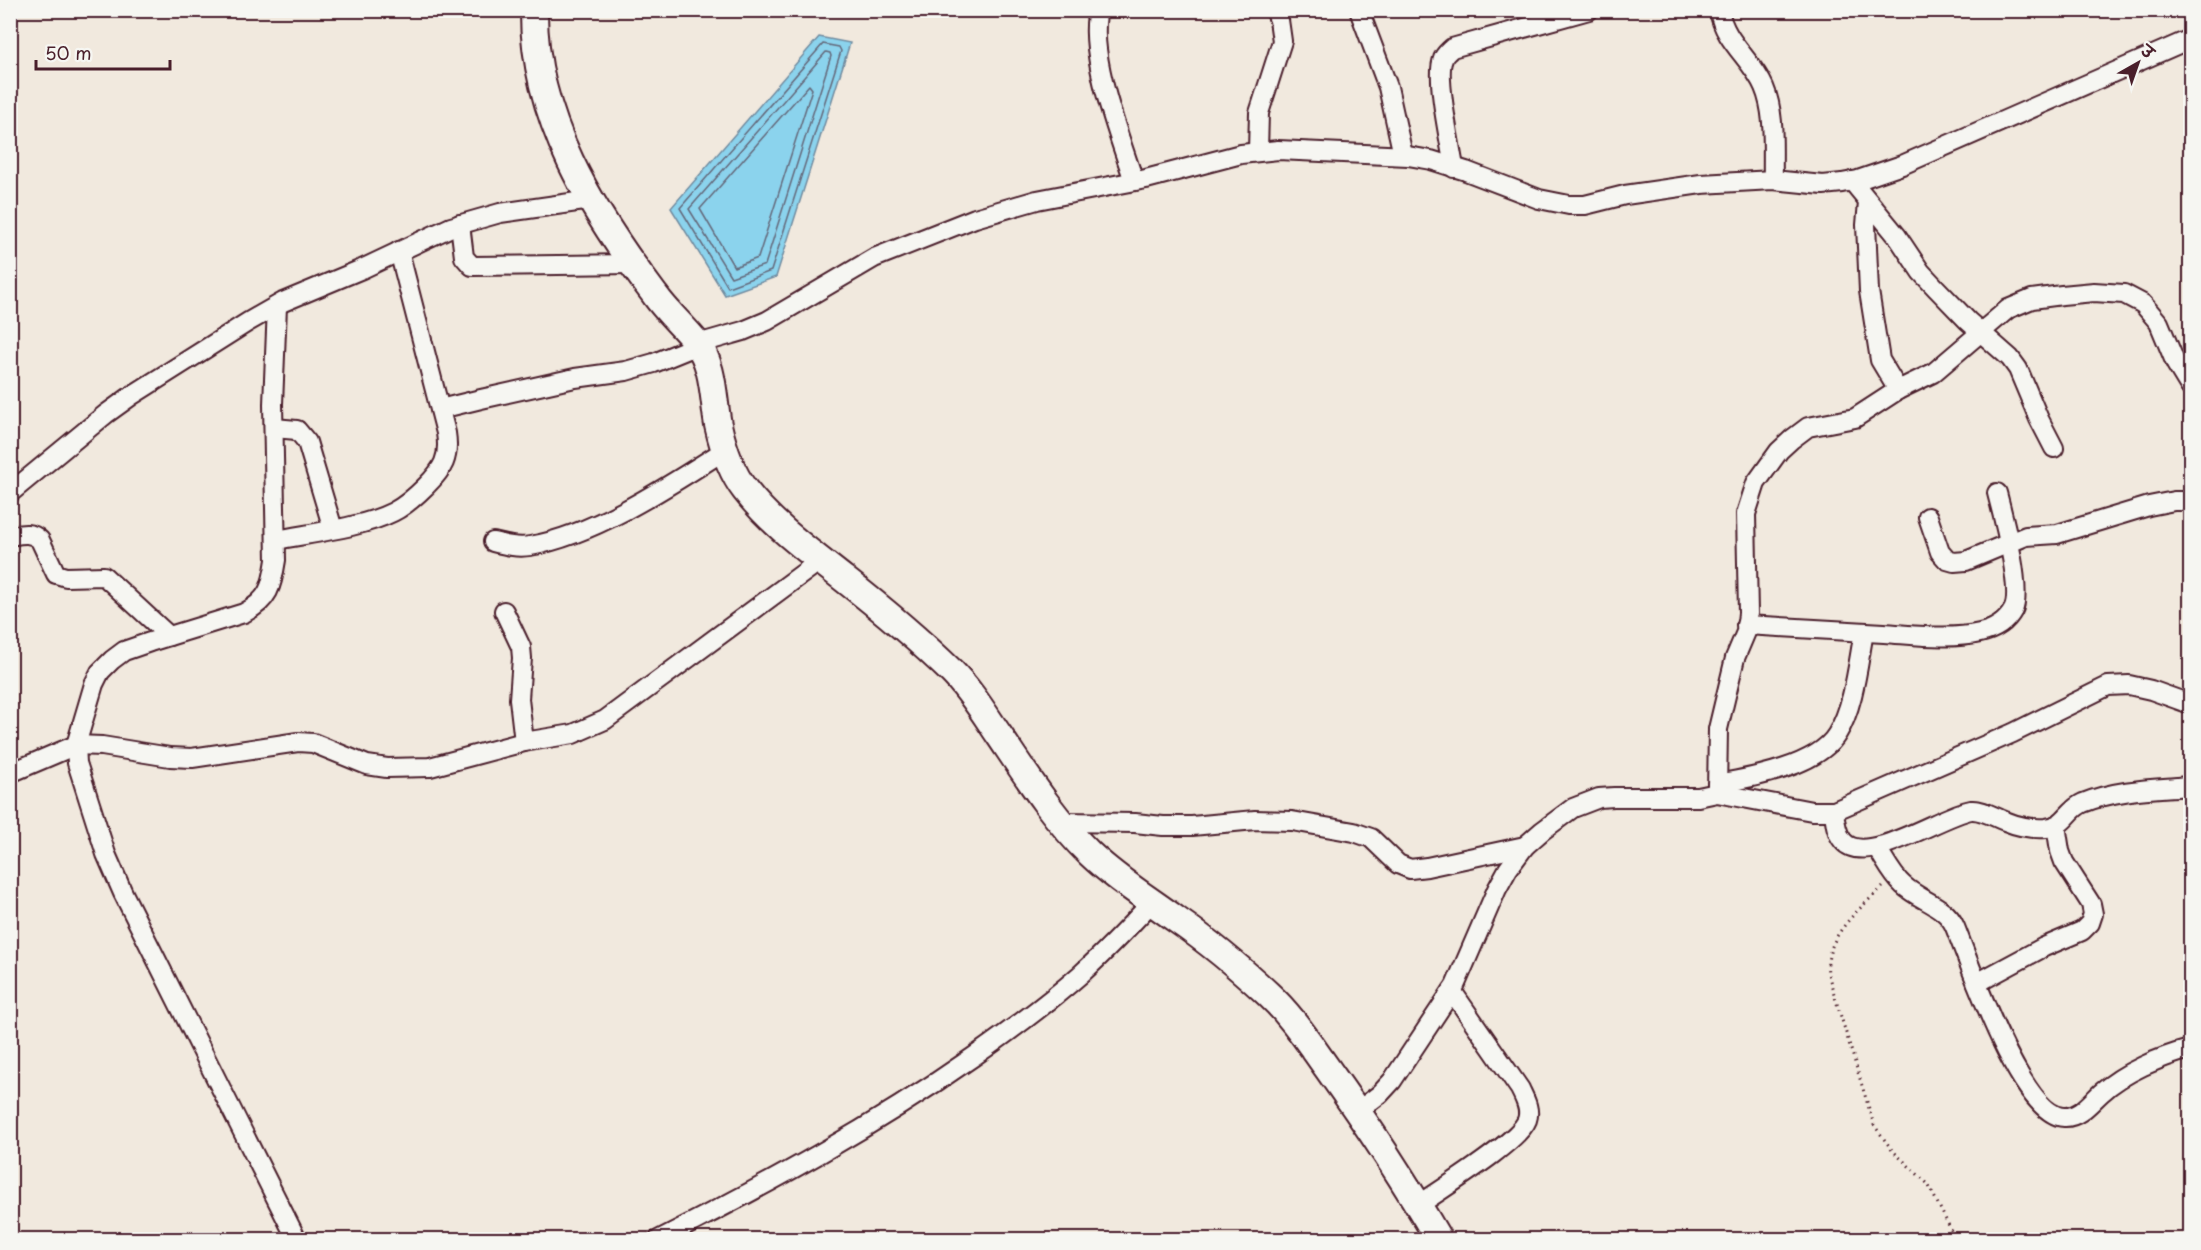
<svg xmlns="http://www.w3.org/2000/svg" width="2201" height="1250" viewBox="0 0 2201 1250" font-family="'Playpen Sans','Playpen Sans Deva',sans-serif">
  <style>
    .water { fill: #8bd3ed; stroke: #718b9f; stroke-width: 1.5 }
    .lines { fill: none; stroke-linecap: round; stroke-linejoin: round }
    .shore { stroke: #646779; stroke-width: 1.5 }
    .street-casing { stroke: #4a1f2b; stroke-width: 22 }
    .secondary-casing { stroke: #4a1f2b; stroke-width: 30 }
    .path { stroke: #4a1f2b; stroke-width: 3; stroke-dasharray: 1.5 4.5; stroke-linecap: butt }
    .street { stroke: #f6f6f2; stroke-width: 18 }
    .secondary { stroke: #f6f6f2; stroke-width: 26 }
  </style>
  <rect width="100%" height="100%" fill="#f1e9de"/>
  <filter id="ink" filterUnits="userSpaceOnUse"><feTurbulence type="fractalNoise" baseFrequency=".0167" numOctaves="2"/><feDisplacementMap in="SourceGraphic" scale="12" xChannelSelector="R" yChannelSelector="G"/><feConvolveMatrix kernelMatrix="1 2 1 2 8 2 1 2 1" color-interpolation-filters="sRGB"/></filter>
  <g filter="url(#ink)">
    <path class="water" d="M819,37L850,43L776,277L725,295L671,208Z"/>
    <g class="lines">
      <g class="shore">
        <path d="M823,44L839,47L841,51L771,271L728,287L680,208Z"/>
        <path d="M826,52L830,53L831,56L765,265L731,277L689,209Z"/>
        <path d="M809,85L812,89L758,258L734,267L700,209Z"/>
      </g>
      <g class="street-casing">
        <g id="street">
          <path d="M1098,10C1087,54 1120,138 1134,181"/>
          <path d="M1359,10L1388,87L1403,155"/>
          <path d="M1719,10C1724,42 1752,59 1764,87C1776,115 1772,150 1773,180"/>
          <path d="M1258,151L1259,113L1282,41L1279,20L1275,10"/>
          <path d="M1454,168C1451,146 1435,77 1443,59C1444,55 1449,51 1452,48L1589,10"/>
          <path d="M1852,181L1897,236L1921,272L1936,288L1968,321L2010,358L2018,369L2039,419L2054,448"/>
          <path d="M1868,202L1866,225L1869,291L1880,360L1898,390"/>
          <path d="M460,224L464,257L472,266L633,264"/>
          <path d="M277,306L273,404L276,560C272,586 269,600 244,613L150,642L124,651L112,660L100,672L94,684L76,745L77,763L106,854L123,893L297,1240"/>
          <path d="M440,409L481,399L575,378L626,371L654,363L708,341L743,331L767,321L874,258L975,218L1037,200L1146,179L1241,154L1278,150L1408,156L1431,160L1466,171L1539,199L1569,205H1585L1625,195L1701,184L1773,180L1823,185L1842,183L1858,180L1902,165L2190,39"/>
          <path d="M274,428L297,430L307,442L333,529"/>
          <path d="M10,493L106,414L131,396L248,322L283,302L362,269L451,227L500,213L591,200"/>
          <path d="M1928,517L1940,552L1947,560L1954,562L1966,561L2026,536L2057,534L2149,506L2174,501H2190"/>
          <path d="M10,536C21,534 31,531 40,540L56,574L66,577L104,576L169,636"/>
          <path d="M276,540C311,533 361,528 393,512C405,506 417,495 426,486C443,469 450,458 446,433L399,251"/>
          <path d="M493,542C505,545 517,548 530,546C595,535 670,485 725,450"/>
          <path d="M504,611L521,647L522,658L519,699L524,742"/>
          <path d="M1746,625C1792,628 1838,630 1884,633C1915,635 1949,640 1980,633C1993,630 2006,623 2013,610C2023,591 2003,516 1997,493"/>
          <path d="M10,773L76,745L102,746L170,757L192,758L298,742L313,743L367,765L387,768L430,767L524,742L573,734L605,720L821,560"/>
          <path d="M1717,784C1751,778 1818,766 1837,734C1854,707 1858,663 1864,632"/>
          <path d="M1717,793L1718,729L1735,658L1746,632L1748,613L1746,514L1756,483L1779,451L1792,439L1808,427L1855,418L1898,390L1933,373L2008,309L2032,299L2062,295L2094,292L2124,294L2143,304L2159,323L2176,364L2190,387"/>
          <path d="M1834,811C1835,821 1836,833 1843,841C1865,868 1941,815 1971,810C1982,809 1994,817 2005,821C2017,826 2033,829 2046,828C2066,826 2067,810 2083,803C2118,789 2154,789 2190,786"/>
          <path d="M1063,822L1135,823L1163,826H1192L1255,820L1292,821L1354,832L1371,838L1398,864L1410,869L1427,867L1525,846"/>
          <path d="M1877,848C1885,860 1892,875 1903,885C1920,901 1946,905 1955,927C1970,964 2021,1116 2064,1117C2079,1118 2090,1103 2101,1093C2124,1072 2160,1057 2190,1049"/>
          <path d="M1977,983L2044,947L2082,931L2090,923L2093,914L2091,904L2064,862L2060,851L2056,825"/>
          <path d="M1358,1111L1380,1094L1392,1081L1455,986L1497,889L1508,869L1525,846L1542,831L1573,808L1599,798L1614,797H1698L1717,793L1812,811H1834L2013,733L2108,686L2129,685L2151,690L2190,704"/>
          <path d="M1419,1205C1441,1189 1519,1142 1527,1120C1531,1109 1524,1098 1520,1089L1452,991"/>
          <path d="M658,1240C767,1185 873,1127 973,1057C1010,1031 1047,1004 1081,974C1106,951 1129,927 1151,903"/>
        </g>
      </g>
      <g class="secondary-casing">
        <path id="secondary" d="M534,10C533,117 592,212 655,295C667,312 683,326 696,342C714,364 713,398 718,425C723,447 731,472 745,490C772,525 810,552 844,579C881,608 918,639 952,672C970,690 984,713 999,735C1026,775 1054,819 1089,853C1116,879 1147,898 1177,920C1209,942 1240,968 1268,994C1292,1016 1309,1043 1327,1068C1367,1124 1404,1180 1439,1240"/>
      </g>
      <path class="path" d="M1883,887C1858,910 1824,937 1828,974L1874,1125L1892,1150L1928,1184L1956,1240"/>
      <use href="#street" class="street"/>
      <use href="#secondary" class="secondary"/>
    </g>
  </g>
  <rect width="2201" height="1250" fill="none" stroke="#f6f6f2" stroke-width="36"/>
  <rect x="18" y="18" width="2165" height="1214" fill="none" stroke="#4a1f2b" stroke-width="2" filter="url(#ink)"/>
  <g transform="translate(2138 63) rotate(40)" stroke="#f6f6f2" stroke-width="4.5" paint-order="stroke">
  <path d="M0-4.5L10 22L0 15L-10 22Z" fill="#4a1f2b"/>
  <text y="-9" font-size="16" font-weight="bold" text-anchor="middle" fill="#4a1f2b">उ</text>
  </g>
  <path d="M36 60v9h134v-9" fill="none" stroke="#4a1f2b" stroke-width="3"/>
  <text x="45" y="60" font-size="18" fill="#4a1f2b" stroke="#f6f6f2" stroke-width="4.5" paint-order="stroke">50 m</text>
</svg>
